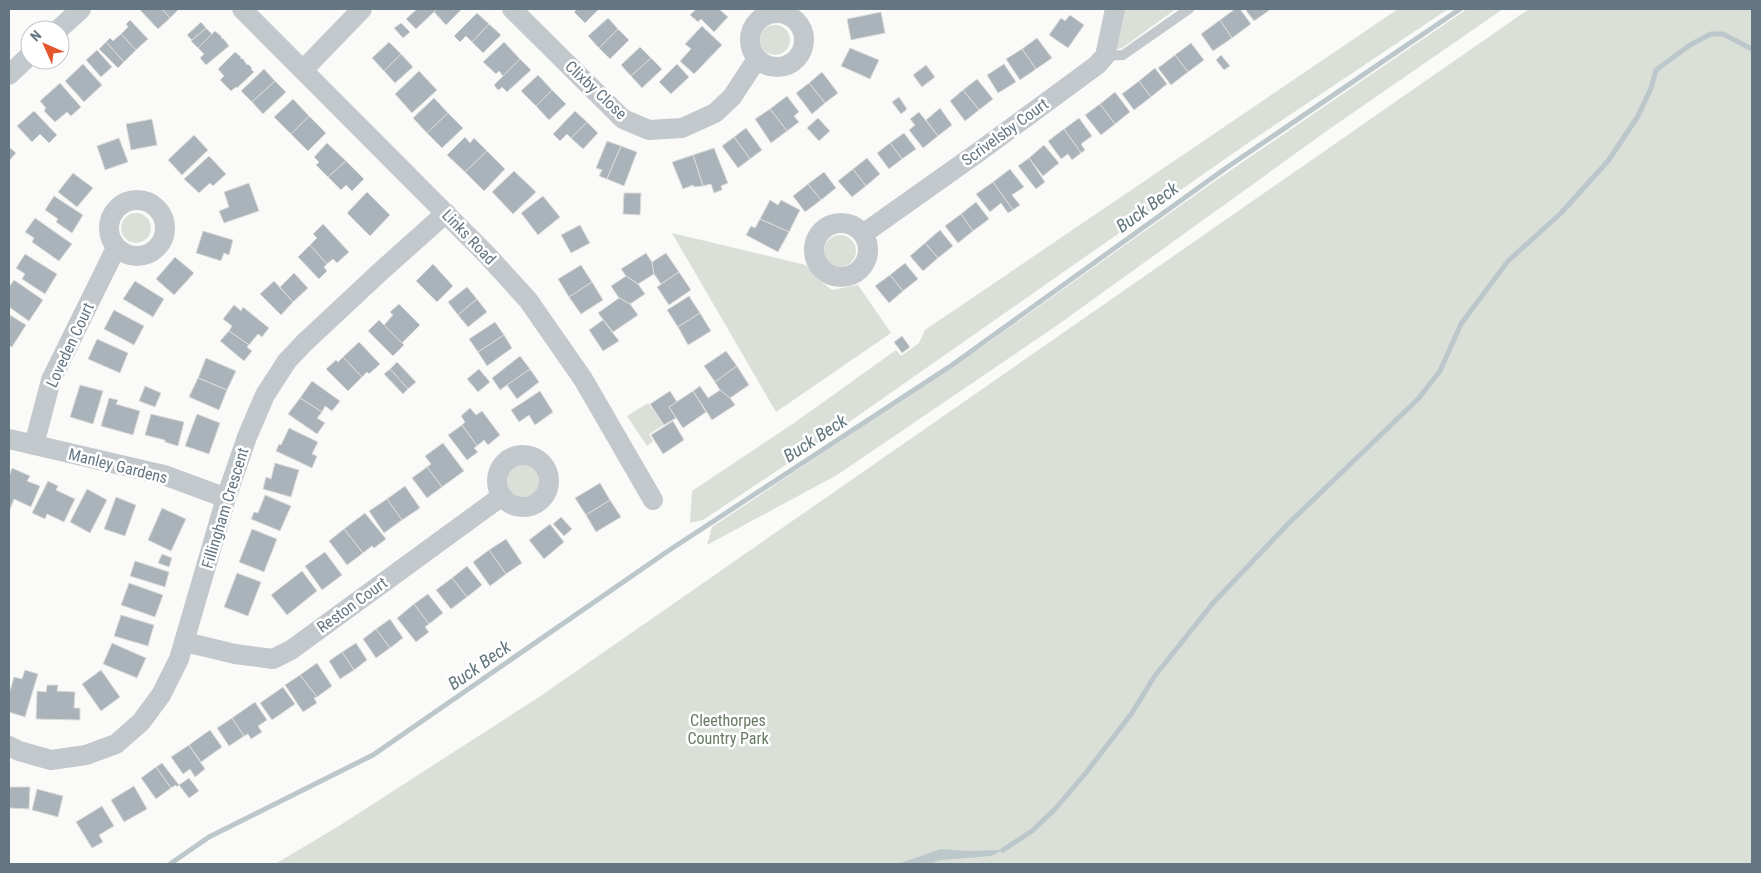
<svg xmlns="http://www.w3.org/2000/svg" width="1761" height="873" viewBox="0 0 1761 873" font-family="'Roboto Condensed',sans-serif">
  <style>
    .green { fill: #dadfd7 }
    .water { fill: #bbc7cb }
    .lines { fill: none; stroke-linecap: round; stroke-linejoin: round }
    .stream { stroke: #bbc7cb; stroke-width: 5 }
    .building { fill: #aab3b9; stroke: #dcdcda }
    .lane { stroke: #c3c8cc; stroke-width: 10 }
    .street { stroke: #c3c8cc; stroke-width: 20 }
    .labels { text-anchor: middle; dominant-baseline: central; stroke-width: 5; stroke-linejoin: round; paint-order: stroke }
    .street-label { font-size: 16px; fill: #657683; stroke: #fff }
    .park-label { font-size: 16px; fill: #687a64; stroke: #fff }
    .water-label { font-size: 18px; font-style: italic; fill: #60757c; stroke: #fff }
  </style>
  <rect width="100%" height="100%" fill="#fafaf8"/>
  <g class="green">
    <path d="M1125,9H1176L1122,48L1117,49L1114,47Z"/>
    <path d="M1398,9H1448L1245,145L832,434L703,520L690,523L692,491L794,423L896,350L901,356L919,343L925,330Z"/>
    <path d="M1467,9H1503L1328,130L1059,324L837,475L707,545L712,527L989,342L1212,183Z"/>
    <path d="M1529,9H1752V864H275L339,826L542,695Z"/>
    <circle cx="775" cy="40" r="15"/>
    <circle cx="136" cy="228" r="15"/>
    <path d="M672,233L806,265L819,280L832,290L858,285L891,333L776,412Z"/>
    <circle cx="840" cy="251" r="16"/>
    <path d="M648,403L664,425L649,434L653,441L647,446L627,416Z"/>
    <circle cx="525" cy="480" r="18"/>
  </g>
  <path class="water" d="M941,849L969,851L1003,850L991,856L941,860L929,864H898Z"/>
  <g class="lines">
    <g class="stream">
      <path d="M1003,850L1032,831L1056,808L1085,774L1132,713L1154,677L1213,603L1287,525L1418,399L1440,371L1461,324L1508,261L1561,213L1608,161L1638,116L1651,88L1656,70L1690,45L1711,34H1723L1752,49"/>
      <path d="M170,864L209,837L373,755L668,551L952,365L1226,168L1460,9"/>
    </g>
  </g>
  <g class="building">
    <path d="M141,9H162L170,18L158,29L140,10Z"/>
    <path d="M162,9H179L170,18Z"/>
    <path d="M417,9H437L416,29L406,19Z"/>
    <path d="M437,9H462L446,25L434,12Z"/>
    <path d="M577,9H599L585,23L574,12Z"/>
    <path d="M696,9H719L728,17L714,32L701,19L698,22L690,15Z"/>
    <path d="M1235,9H1240L1251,24L1232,38L1220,20Z"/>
    <path d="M1245,9H1271L1254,21Z"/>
    <path d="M881,12L885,33L851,40L847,19Z"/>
    <path d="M477,13L489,24L472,42L466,36L460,42L454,36Z"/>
    <path d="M1070,15L1084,25L1068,48L1049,35L1061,18L1065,21Z"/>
    <path d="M608,18L618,29L599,48L588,36Z"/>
    <path d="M130,20L148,39L136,50L121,34L128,27L126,24Z"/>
    <path d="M1220,20L1232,38L1213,51L1201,34Z"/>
    <path d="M201,22L206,28L192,40L187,35Z"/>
    <path d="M401,23L410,32L403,38L394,28Z"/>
    <path d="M489,24L501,35L483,53L472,42Z"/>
    <path d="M702,26L722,45L694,74L680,61L691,49L685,44Z"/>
    <path d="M206,28L212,34L198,48L191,41Z"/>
    <path d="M618,29L629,40L610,59L599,48Z"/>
    <path d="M215,31L221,36L222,39L223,38L229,46L206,65L200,58L204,54L198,48Z"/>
    <path d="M121,34L136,50L124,62L106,42L110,38L113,41Z"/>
    <path d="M1037,38L1052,58L1036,69L1022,49Z"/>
    <path d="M106,42L124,62L118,68L99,49Z"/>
    <path d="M389,42L401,54L384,71L372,58Z"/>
    <path d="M504,42L520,59L503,76L499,71L496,74L483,62Z"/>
    <path d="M1191,43L1204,60L1188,72L1175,55Z"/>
    <path d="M640,47L651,58L631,76L621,65Z"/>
    <path d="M850,48L879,60L870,79L841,66Z"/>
    <path d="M1022,49L1036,69L1020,80L1006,59Z"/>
    <path d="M97,50L112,67L101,77L86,60Z"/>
    <path d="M235,52L241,57L240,58L243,59L247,65L248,64L252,68L251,69L254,72L237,88L236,87L231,91L220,80L224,76L218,69Z"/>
    <path d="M401,54L413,67L395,83L384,71Z"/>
    <path d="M1175,55L1188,72L1171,85L1158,68Z"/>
    <path d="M1221,55L1230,66L1224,70L1216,60Z"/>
    <path d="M651,58L662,69L642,88L631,76Z"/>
    <path d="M520,59L531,70L507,92L502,87L499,90L497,89L494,85Z"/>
    <path d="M83,64L102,85L84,102L65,81Z"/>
    <path d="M677,64L689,77L671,94L659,82Z"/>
    <path d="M1004,64L1016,82L998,93L987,75Z"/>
    <path d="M926,65L935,77L922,87L913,75Z"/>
    <path d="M1155,68L1167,84L1151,97L1139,81Z"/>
    <path d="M264,69L275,81L252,102L241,91Z"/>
    <path d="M419,71L437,90L412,113L395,94Z"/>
    <path d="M822,72L838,93L825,103L809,83Z"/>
    <path d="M538,75L552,90L536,106L521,91Z"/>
    <path d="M977,79L993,99L979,110L963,90Z"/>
    <path d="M275,81L286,92L263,114L252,102Z"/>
    <path d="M1139,81L1151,97L1134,110L1122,94Z"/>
    <path d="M60,83L81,107L71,116L67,112L55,122L44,111L46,108L40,101Z"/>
    <path d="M809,83L825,103L812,114L796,93Z"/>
    <path d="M552,90L566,104L549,120L536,106Z"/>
    <path d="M963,90L979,110L965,121L950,101Z"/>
    <path d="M1115,92L1130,112L1115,124L1100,104Z"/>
    <path d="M787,96L799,112L794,116L799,122L787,131L770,109Z"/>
    <path d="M899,97L907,109L901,114L892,102Z"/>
    <path d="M434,98L448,113L427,133L413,118Z"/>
    <path d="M293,99L309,116L291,134L274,117Z"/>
    <path d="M1100,104L1115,124L1101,135L1085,115Z"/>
    <path d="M940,108L952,125L938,136L926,120Z"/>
    <path d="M770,109L787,131L771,143L755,119Z"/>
    <path d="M34,111L57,135L49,143L40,134L32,142L17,126Z"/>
    <path d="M575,111L587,122L571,138L567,134L560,141L553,134Z"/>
    <path d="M919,112L938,136L923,148L909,130L915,125L910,119Z"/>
    <path d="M448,113L463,128L442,148L427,133Z"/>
    <path d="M309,116L326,133L308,151L291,134Z"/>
    <path d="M818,118L830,131L819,141L807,128Z"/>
    <path d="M1079,118L1092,136L1081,144L1085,150L1081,153L1064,129Z"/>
    <path d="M152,119L157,145L131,150L126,124Z"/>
    <path d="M587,122L598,133L583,149L571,138Z"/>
    <path d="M746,128L762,150L750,159L734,137Z"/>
    <path d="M1064,129L1081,153L1072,160L1068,154L1061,159L1048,141Z"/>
    <path d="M904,133L916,149L902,159L890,143Z"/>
    <path d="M194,135L208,150L182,175L168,160Z"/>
    <path d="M465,137L470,143L474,138L487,151L465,172L447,155Z"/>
    <path d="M734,137L750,159L738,168L722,146Z"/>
    <path d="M119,138L128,162L105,170L97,146Z"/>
    <path d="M607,141L621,146L607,179L599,176L602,170L596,168Z"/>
    <path d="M327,143L346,161L328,177L316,165L319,162L314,157Z"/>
    <path d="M890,143L902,159L889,169L877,153Z"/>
    <path d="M1044,145L1059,163L1043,176L1029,158Z"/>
    <path d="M621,146L637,152L624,186L607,179Z"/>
    <path d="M9,147L16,153L9,161Z"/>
    <path d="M714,148L728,183L721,186L722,190L714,193L711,184L703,186L693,155Z"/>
    <path d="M487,151L505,169L484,191L465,172Z"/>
    <path d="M693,155L703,186L694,187L693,185L683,189L672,162Z"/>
    <path d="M209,156L226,174L213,186L210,183L199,193L184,179Z"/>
    <path d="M867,158L880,174L866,186L853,169Z"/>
    <path d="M1029,158L1045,182L1036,189L1018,166Z"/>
    <path d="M346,161L364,179L352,191L346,185L341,190L328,177Z"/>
    <path d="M853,169L866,186L852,197L838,181Z"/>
    <path d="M1010,169L1024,187L1012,195L1020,205L1013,210L993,182Z"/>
    <path d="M514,171L536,192L513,214L492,192Z"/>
    <path d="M824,172L836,188L821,200L808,184Z"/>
    <path d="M73,173L93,188L77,207L58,192Z"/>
    <path d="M993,182L1013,210L1008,213L1001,203L990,212L976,194Z"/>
    <path d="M249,183L259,211L224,223L219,211L229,207L224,192Z"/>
    <path d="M808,184L821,200L805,212L793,196Z"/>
    <path d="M367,192L390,215L370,236L347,213Z"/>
    <path d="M624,193H641L640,215L623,214Z"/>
    <path d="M54,196L83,215L72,233L56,222L58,219L45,210Z"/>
    <path d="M543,196L560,217L538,235L521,213Z"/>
    <path d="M770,200L778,205L781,200L800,210L789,232L760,219Z"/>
    <path d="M976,202L989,219L973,231L961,214Z"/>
    <path d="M961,214L973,231L958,243L945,226Z"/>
    <path d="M35,218L72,244L59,261L32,242L34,238L25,232Z"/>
    <path d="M760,219L789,232L778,252L746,235L751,226L755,228Z"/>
    <path d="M323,224L349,252L337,263L333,259L327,264L310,245L317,238L313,234Z"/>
    <path d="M580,225L590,243L571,253L561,235Z"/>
    <path d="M940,230L953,246L938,258L925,243Z"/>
    <path d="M203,231L233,240L229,255L224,253L221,261L196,253Z"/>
    <path d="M925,243L938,258L923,271L910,256Z"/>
    <path d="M310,245L327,264L324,267L327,271L319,279L298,257Z"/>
    <path d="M646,253L652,262L654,274L638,284L626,276L621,269Z"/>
    <path d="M666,253L679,272L661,284L654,274L652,262Z"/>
    <path d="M25,254L57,274L45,294L22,279L25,274L16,268Z"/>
    <path d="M175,257L194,273L174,295L156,279Z"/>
    <path d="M905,263L918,279L903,291L890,275Z"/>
    <path d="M433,264L453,286L437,302L416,281Z"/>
    <path d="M581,265L592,282L569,297L558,279Z"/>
    <path d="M679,272L691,290L669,305L657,287Z"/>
    <path d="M294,273L308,288L293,302L280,287Z"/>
    <path d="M890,275L903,291L889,303L875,286Z"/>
    <path d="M626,276L638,284L645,294L630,304L619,298L611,286Z"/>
    <path d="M14,280L43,300L29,321L9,307V287Z"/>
    <path d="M135,281L164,299L153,317L123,299Z"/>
    <path d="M274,281L293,302L281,315L260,294Z"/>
    <path d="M592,282L603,300L581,314L569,297Z"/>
    <path d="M467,287L477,299L458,315L448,302Z"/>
    <path d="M689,296L700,313L678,327L667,310Z"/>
    <path d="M619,298L630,304L638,315L613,332L598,313Z"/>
    <path d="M477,299L487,312L468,327L458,315Z"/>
    <path d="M399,304L420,325L402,343L384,325L393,315L390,312Z"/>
    <path d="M234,305L241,311L243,307L269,328L262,337L258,334L249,345L229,331L232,326L223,319Z"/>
    <path d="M114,310L144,326L134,345L104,329Z"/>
    <path d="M700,313L711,331L688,345L678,327Z"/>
    <path d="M10,315L26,325L12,347L9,346Z"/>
    <path d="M379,320L404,345L393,356L368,331Z"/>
    <path d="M603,320L619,341L603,351L589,330Z"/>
    <path d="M495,322L504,335L478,352L469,339Z"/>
    <path d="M229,331L249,345L247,347L252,351L244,361L220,341Z"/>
    <path d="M504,335L512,348L487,366L478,352Z"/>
    <path d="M902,336L910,347L902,353L894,342Z"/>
    <path d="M97,339L128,353L120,373L88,359Z"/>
    <path d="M359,342L380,364L369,374L367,372L362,377L343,357Z"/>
    <path d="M726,351L737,366L715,382L704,366Z"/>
    <path d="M520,356L530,369L500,390L492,378Z"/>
    <path d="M343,357L362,377L348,391L326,369L336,360L338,362Z"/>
    <path d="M206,358L236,371L227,390L198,378Z"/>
    <path d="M397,362L416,382L408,389L390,369Z"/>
    <path d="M737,366L749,385L730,398L720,390L715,382Z"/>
    <path d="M390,369L408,389L403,394L384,374Z"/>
    <path d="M479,369L490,382L478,392L467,379Z"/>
    <path d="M530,369L539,382L517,399L507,385Z"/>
    <path d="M198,378L227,390L219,410L189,397Z"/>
    <path d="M312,381L340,401L332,411L325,406L322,412L300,398Z"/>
    <path d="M80,385L103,391L93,424L70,417Z"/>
    <path d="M145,386L161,393L155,407L139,401Z"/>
    <path d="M700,386L708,398L720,390L730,398L735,405L712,420L693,391Z"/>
    <path d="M540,391L553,412L535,425L529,415L519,422L511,410Z"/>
    <path d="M670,391L677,402L669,407L676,418L664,425L650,404Z"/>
    <path d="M693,391L706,412L683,428L669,407Z"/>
    <path d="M109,398L118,400L116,404L140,411L133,435L101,426Z"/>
    <path d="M300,398L322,412L317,418L325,423L317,434L288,414Z"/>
    <path d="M470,408L476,415L482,411L500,435L488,445L484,440L477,446L462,425L465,422L461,416Z"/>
    <path d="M151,414L184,422L178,446L165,442V440L145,435Z"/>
    <path d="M197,414L220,423L209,454L185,446Z"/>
    <path d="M673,421L684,440L663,454L651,435Z"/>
    <path d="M462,425L477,446L474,448L478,452L467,460L448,435Z"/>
    <path d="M289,428L318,442L312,454L317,456L312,468L276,451L279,444L281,445Z"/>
    <path d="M443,443L464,471L442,487L427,467L431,464L425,456Z"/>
    <path d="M275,463L299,470L291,497L263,489L266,477L271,479Z"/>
    <path d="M427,467L442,487L427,498L412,478Z"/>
    <path d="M12,468L30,476L27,481L40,486L31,507L14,499L9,512V477Z"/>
    <path d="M48,481L58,486L56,490L75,499L64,522L47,514L45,519L32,513Z"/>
    <path d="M600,483L610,500L586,515L575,498Z"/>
    <path d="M405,486L420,508L402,520L387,499Z"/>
    <path d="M87,489L107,500L90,533L70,522Z"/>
    <path d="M265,495L291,506L280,531L251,519L254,512L258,513Z"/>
    <path d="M116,497L136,505L125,536L104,529Z"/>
    <path d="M387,499L402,520L384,533L369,511Z"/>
    <path d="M610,500L621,517L596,532L586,515Z"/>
    <path d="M162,508L186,519L171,551L148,540Z"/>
    <path d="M365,513L386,539L374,548L372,546L363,553L344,529Z"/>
    <path d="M561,517L572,529L564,536L553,524Z"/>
    <path d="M550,524L564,542L544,559L529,540Z"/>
    <path d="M252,529L277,539L264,572L239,562Z"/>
    <path d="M344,529L363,553L347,565L329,541Z"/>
    <path d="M506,539L522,563L506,574L489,550Z"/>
    <path d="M489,550L506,574L490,586L473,562Z"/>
    <path d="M325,552L342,575L322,590L305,566Z"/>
    <path d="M162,554L172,558L169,567L158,563Z"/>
    <path d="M135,561L169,572L165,587L130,576Z"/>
    <path d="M467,566L482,585L467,597L452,578Z"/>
    <path d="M302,571L317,591L287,615L271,595Z"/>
    <path d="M237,573L261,582L248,616L224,607Z"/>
    <path d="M452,578L467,597L451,609L436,590Z"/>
    <path d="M129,583L163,595L155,617L121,605Z"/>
    <path d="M428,594L443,613L429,624L414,604Z"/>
    <path d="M414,604L429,624L425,627L429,632L416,642L397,618Z"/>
    <path d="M121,615L154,625L148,646L114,636Z"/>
    <path d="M390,619L403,638L390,648L376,629Z"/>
    <path d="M376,629L390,648L376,658L363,639Z"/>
    <path d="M112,643L146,658L137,678L103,664Z"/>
    <path d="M356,643L367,660L354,670L342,652Z"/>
    <path d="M342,652L354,670L340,679L329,661Z"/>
    <path d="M317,663L332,686L317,697L300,675Z"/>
    <path d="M25,670L38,674L25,717L9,712V694L14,677L22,679Z"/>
    <path d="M101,670L120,697L101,711L82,684Z"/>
    <path d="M300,675L317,697L314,698L317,703L303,712L285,685Z"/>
    <path d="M47,685H58L57,691L75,692L74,708H80V720L36,719L37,691L46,692Z"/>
    <path d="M283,687L295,704L272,720L260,703Z"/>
    <path d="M255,702L267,720L258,726L262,732L251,739L248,734L244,736L232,718Z"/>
    <path d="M232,718L244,736L229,746L217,728Z"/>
    <path d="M210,730L222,747L201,762L189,745Z"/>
    <path d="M189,745L205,769L195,777L190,769L183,774L171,757Z"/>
    <path d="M162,763L179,785L177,787L176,785L171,788L156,767Z"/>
    <path d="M156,767L171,788L156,799L141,778Z"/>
    <path d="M189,778L199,791L189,798L179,785Z"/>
    <path d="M134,786L147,809L124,822L111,800Z"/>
    <path d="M9,787H30L29,809L9,808Z"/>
    <path d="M37,789L63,796L58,817L32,810Z"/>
    <path d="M102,806L114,826L99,835L103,842L92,848L76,822Z"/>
  </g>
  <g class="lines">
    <path class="lane" d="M1105,56L1123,55L1189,9"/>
    <g class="street">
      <path d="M242,9L487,255L528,300L583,379L653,500"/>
      <path d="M512,9L623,119L649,130L682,128L715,113L732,97L757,59"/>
      <circle cx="777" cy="40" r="27"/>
      <path d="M58,30L81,9"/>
      <path d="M303,70L362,9"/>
      <path d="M9,75L30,55"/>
      <circle cx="137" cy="228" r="28"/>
      <circle cx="841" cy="250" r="27"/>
      <path d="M863,234L980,151L1097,65L1105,56L1115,9"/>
      <path d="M9,439L164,475L226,498"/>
      <path d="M34,445L51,380L116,248"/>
      <circle cx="523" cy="481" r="26"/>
      <path d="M185,642L235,654L273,659L291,650L502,496"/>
      <path d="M9,746L19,751L51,760L86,755L116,744L141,722L161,695L179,659L226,498L247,437L265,395L287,361L304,343L380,272L446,213"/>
    </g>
  </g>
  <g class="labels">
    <g class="street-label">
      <text transform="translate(596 90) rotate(43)">Clixby Close</text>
      <text transform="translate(1005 132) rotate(-36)">Scrivelsby Court</text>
      <text transform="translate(469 237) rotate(46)">Links Road</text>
      <text transform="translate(70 345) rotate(-65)">Loveden Court</text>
      <text transform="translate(118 466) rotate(14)">Manley Gardens</text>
      <text transform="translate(225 508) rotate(-73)">Fillingham Crescent</text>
      <text transform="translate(352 605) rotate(-36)">Reston Court</text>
    </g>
    <g class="park-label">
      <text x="728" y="720">Cleethorpes<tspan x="728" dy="18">Country Park</tspan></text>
    </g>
    <g class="water-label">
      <text transform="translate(1147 207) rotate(-36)">Buck Beck</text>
      <text transform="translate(815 438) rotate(-33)">Buck Beck</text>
      <text transform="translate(479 665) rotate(-35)">Buck Beck</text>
    </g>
  </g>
  <rect width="1761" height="873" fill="none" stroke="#657683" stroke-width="20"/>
  <g transform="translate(45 45) rotate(315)"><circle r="24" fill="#ffffff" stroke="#c1c8cd"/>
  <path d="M0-4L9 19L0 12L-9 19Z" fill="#e4572e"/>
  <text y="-8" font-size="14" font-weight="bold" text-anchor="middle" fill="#657683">N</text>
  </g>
</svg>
